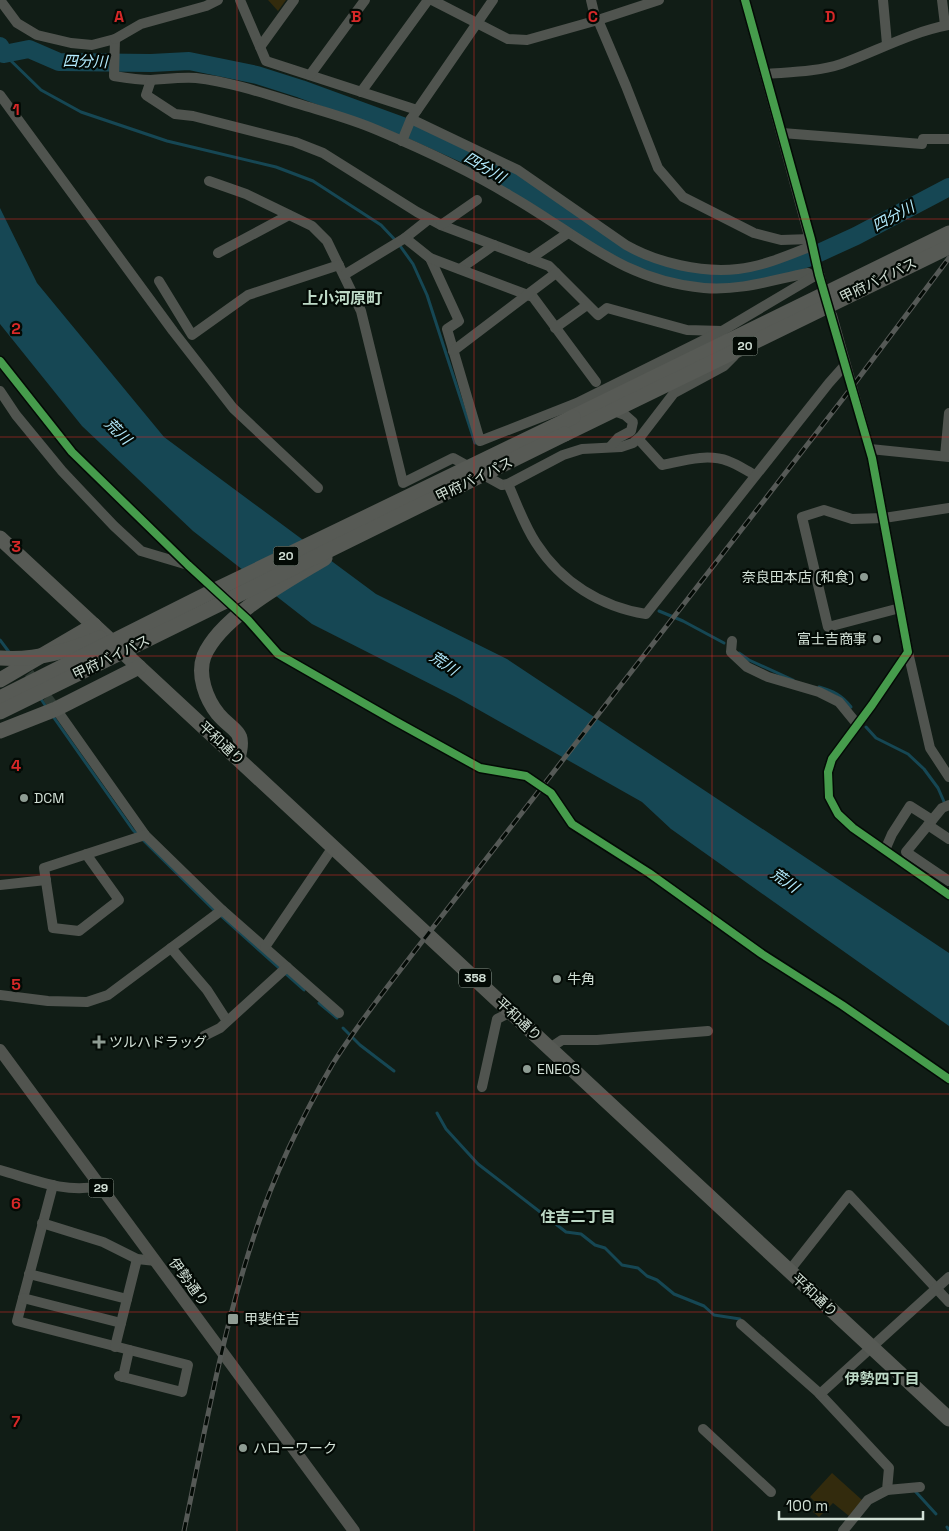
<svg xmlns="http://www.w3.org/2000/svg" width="949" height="1531" viewBox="0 0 949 1531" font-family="'Space Grotesk','Noto Sans JP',sans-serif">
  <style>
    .green { fill: #332b0d }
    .water { fill: #164754 }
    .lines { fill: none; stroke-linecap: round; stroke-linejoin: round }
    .stream { stroke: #164754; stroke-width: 3 }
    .river { stroke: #164754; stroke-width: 18 }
    .minor-tunnel { stroke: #2e3a33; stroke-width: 10; stroke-dasharray: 10 5; stroke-linecap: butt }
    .minor { stroke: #50544f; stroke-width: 10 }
    .major { stroke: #51544f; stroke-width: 12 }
    .highway { stroke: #575a55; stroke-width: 15 }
    .rail-casing { stroke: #555956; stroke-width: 5 }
    .rail { stroke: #030a05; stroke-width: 3; stroke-dasharray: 9; stroke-linecap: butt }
    .highway-bridge { stroke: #575a55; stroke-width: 15 }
    .cycleway-casing { stroke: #030a05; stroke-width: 11 }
    .cycleway { stroke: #469c4c; stroke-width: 8 }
    .grid { fill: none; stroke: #d62828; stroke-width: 1; stroke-opacity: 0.55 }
    .poi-dot { fill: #8e9c93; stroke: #030a05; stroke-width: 2 }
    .labels { text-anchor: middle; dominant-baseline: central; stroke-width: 4.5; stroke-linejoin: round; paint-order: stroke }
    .shield { fill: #030a05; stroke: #94a097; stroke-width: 1 }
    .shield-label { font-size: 12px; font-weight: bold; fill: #d2e0d6 }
    .street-label { font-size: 14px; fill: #d2e0d6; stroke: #030a05 }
    .poi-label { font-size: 14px; fill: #d2e0d6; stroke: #030a05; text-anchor: start }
    .water-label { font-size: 15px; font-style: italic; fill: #b3ebfe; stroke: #030a05 }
    .neighbourhood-label { font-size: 15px; font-weight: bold; fill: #bdd9c6; stroke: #030a05 }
    .quarter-label { font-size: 16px; font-weight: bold; fill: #bdd9c6; stroke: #030a05 }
    .grid-label { font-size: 16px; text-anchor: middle; font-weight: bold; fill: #d62828; stroke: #030a05; stroke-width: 4.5; stroke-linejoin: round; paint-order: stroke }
  </style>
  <rect width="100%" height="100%" fill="#111d16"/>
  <g class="green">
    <path d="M268,0H286L278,11Z"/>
    <path d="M832,1473L862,1500L849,1516L833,1503L819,1517L813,1512L818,1505L810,1497Z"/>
  </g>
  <path class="water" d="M0,208L37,283L164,437L376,594L507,659L949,953V1026L671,829L642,802L456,697L312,624L193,531L82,426L0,324Z"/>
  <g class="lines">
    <g class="stream">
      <path d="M4,54L41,90L81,112L167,141L276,167L313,181L381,225L398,243L413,264L427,295L475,443"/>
      <path d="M659,611L683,621L724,643"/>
      <path d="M0,640L9,652"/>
      <path d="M739,653L749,660L793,680"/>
      <path d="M819,687C833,691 842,695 851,707"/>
      <path d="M39,696L47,708"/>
      <path d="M52,715L133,830L215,911"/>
      <path d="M866,727L876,738L908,754L924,769L938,788L945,804"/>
      <path d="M220,915L279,968"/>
      <path d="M286,974L304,990"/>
      <path d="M319,1003L337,1018"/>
      <path d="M343,1028L360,1045L394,1071"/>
      <path d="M437,1113L446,1129L478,1164L566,1232L581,1234L595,1245L605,1248L622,1265L638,1268L647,1276L657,1280L674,1294L704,1306L714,1315L740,1319"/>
      <path d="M915,1491L936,1514"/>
      <path d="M947,1527L949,1530"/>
    </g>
    <path class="river" d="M0,46L4,54L29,49L59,62L151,63L189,61L257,75L301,89L405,127L467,155L554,207L594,235L631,258L666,272L701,276L732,278L770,271L808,258L856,236L949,187"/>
    <path class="minor-tunnel" d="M20,661L56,709"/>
    <g class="minor">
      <path d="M0,0L17,23L37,35L71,43L92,45L115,39L114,76C126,78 139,80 151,80C167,79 181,77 196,78C231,82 266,94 299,104C325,112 352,119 377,130C422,149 468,170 509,195C578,234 620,280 704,288C741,291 772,280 808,273L813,277"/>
      <path d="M240,0L266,61L417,110"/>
      <path d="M432,0L508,39L527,40L598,20L659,0"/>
      <path d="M591,0L596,21"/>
      <path d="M745,0L822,284"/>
      <path d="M883,0L887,44"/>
      <path d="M942,0L945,25"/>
      <path d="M598,20L626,86L658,168L683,197L754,233L781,240L811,239"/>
      <path d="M115,39L141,24L206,6L218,0"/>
      <path d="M260,47L294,0"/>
      <path d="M765,74C789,72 817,72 841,64C877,51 911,32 949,25"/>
      <path d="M310,75L365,0"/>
      <path d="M151,80L146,95L175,114L193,116L295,142L323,153L417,212L441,225L549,266L598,315L607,308L687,330L722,331"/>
      <path d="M361,92L428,0"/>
      <path d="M0,95L173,331L233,408L318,488"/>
      <path d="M411,119L518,170L626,245C658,263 701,273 738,269C764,266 789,255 812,246"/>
      <path d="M782,133L922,144L923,139H949"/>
      <path d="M402,141L411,119L493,0"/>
      <path d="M209,181L246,194L312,226L327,241L361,311L403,483L453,458L502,485L508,484L563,455L582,449L621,447L633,443L641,436L674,393L724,366L734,356"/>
      <path d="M441,225L477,200"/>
      <path d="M405,238L429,219"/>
      <path d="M218,253L289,215"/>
      <path d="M430,258L459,321L447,329L480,441L577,403L722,331L813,277L819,275"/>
      <path d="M530,259L568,233"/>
      <path d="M460,269L494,245"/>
      <path d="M344,275L405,238L430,258L533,297L596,382"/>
      <path d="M159,281L192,335L248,295L339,265"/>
      <path d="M832,315L872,458L908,652L872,705L832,759L828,772L829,797L838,814L853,828L949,895"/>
      <path d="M555,328L587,305"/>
      <path d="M453,351L556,273"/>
      <path d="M0,391L16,415L62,471L114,526L141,551L188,565"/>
      <path d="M642,443L662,465C682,461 707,453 728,461C737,464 747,471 755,475"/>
      <path d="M610,447L618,438L631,431L633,422L625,415L614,411"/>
      <path d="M870,449L949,457"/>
      <path d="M945,456L949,413"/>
      <path d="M508,484C517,504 524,525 536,543C561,582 601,607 646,614L829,383L845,365"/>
      <path d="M900,608L828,627L802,517L824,510L852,519L884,518L949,508"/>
      <path d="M732,641L731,652L747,667L768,677L819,692L839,702L857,724"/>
      <path d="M908,652L930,748L949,777"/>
      <path d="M56,709L145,835L222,910L339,1013"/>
      <path d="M949,805L942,808L906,852L949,881"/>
      <path d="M928,825L949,839"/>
      <path d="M885,850L892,834L910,806L932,820"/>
      <path d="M86,854L119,900L79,931L53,928L44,868L145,835"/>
      <path d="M0,885L46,880"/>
      <path d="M265,947L333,847"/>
      <path d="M171,948L207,990L227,1021"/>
      <path d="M0,995L48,1001L87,1002L108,995L222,910"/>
      <path d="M204,1036L220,1028L287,967"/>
      <path d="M550,1048L562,1040H597L708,1031"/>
      <path d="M482,1087L497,1019L511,1012"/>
      <path d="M0,1170C32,1179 66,1194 99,1186"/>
      <path d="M53,1185L17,1321L188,1365L182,1392L119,1376"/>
      <path d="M42,1223L103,1242L137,1259L156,1261"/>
      <path d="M789,1271L849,1195L949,1302"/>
      <path d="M29,1274L127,1299"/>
      <path d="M23,1298L121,1323"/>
      <path d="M741,1324L818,1392L889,1468L887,1490L868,1500L843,1531"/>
      <path d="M115,1347L137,1259"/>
      <path d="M123,1377L129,1350"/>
      <path d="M820,1394L949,1277"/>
      <path d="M703,1429L771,1492"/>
      <path d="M887,1490L920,1487"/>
    </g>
    <path class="major" d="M0,1050L354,1531"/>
    <g class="highway">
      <path d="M573,417L949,233"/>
      <path d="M565,434L949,247"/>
      <path d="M0,538L949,1419"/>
      <path d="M0,680L94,625"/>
      <path d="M0,731L56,709L139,667"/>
      <path d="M238,758C246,729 234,733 218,714C206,699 197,675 204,656C221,616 289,580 325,558"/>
    </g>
    <g class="rail-casing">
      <path id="rail" d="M184,1531C205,1431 223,1327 256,1230C275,1173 302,1117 332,1065C356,1026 386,989 414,952L852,387L949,258"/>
    </g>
    <use href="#rail" class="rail"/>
    <g class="highway-bridge">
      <path d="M0,658C34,661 69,651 100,638"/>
      <path d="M0,698L213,591L573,417"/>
      <path d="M0,712L565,434"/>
    </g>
    <g class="cycleway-casing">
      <g id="cycleway">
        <path d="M745,0L811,239L819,275L872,458L908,652L872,705L832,759L828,772L829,797L838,814L853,828L949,895"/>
        <path d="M0,361L72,452L188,565L248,620L278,654L395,721L480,768L526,776L551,793L572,824L649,873L762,954L842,1005L949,1079"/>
      </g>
    </g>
    <use href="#cycleway" class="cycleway"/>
  </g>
  <path class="grid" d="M237,0V1531M474,0V1531M712,0V1531M0,219H949M0,437H949M0,656H949M0,875H949M0,1094H949M0,1312H949"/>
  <g class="poi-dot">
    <circle cx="864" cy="577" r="5"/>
    <circle cx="877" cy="639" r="5"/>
    <circle cx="24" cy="798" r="5"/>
    <circle cx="557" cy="979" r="5"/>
    <path d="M96.5 1034.5h5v5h5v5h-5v5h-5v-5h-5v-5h5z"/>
    <circle cx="527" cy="1069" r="5"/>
    <rect x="227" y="1313" width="12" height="12" rx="2.5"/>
    <circle cx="243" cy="1448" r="5"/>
  </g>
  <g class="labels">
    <g class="shield">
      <rect x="732.5" y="336.5" width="25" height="19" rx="4"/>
      <rect x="273.5" y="546.5" width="25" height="19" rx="4"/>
      <rect x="459" y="968.5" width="32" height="19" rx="4"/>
      <rect x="88.5" y="1178.5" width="25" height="19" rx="4"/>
    </g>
    <g class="shield-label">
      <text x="745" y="346">20</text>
      <text x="286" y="556">20</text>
      <text x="475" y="978">358</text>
      <text x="101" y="1188">29</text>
    </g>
    <g class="street-label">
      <text transform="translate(878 280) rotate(-26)">甲府バイパス</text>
      <text transform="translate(474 479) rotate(-26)">甲府バイパス</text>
      <text transform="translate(111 657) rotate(-26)">甲府バイパス</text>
      <text transform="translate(222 743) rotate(43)">平和通り</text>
      <text transform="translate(519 1019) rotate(43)">平和通り</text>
      <text transform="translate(189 1282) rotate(54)">伊勢通り</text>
      <text transform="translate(815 1295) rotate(43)">平和通り</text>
    </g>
    <g class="poi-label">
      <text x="854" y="577" text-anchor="end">奈良田本店 (和食)</text>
      <text x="867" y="639" text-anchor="end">富士吉商事</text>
      <text x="34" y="798">DCM</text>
      <text x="567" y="979">牛角</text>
      <text x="109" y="1042">ツルハドラッグ</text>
      <text x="537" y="1069">ENEOS</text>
      <text x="244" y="1319">甲斐住吉</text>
      <text x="253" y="1448">ハローワーク</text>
    </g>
    <g class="water-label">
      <text transform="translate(85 61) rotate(1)">四分川</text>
      <text transform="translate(485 167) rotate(31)">四分川</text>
      <text transform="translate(893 216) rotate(-28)">四分川</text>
      <text transform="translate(118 431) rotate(44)">荒川</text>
      <text transform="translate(444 663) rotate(34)">荒川</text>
      <text transform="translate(785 880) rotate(35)">荒川</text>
    </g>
    <g class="neighbourhood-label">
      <text x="578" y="1216">住吉二丁目</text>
      <text x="882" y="1378">伊勢四丁目</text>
    </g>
    <g class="quarter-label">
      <text x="342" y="298">上小河原町</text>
    </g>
  </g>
  <g class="grid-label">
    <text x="119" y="22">A</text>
    <text x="356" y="22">B</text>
    <text x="593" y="22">C</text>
    <text x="830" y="22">D</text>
    <text x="16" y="115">1</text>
    <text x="16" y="334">2</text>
    <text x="16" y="552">3</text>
    <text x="16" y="771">4</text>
    <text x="16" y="990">5</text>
    <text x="16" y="1209">6</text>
    <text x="16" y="1427">7</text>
  </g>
  <path d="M779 1511v8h144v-8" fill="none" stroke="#d2e0d6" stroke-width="2.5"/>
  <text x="786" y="1511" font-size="15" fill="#d2e0d6" stroke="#030a05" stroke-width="4" paint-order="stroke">100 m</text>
</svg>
